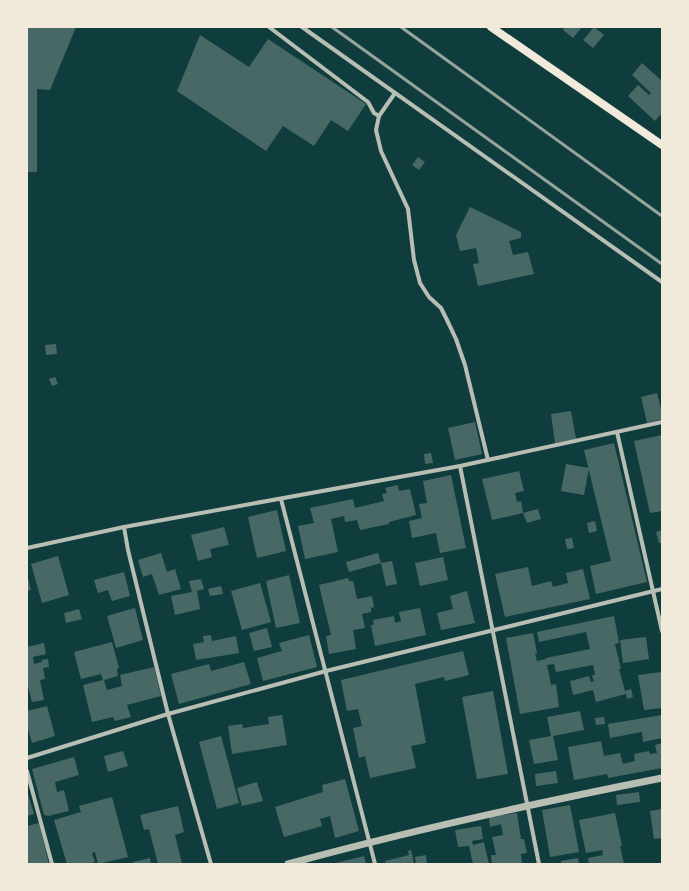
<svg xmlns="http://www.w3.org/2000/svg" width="689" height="891" viewBox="0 0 689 891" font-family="'Source Sans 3',sans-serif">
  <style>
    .building { fill: #486865 }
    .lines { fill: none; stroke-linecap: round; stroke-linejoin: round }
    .minor { stroke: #b8beb3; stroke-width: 4 }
    .tertiary { stroke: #b8beb3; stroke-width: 7 }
    .secondary { stroke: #f1e9da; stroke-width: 8 }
    .rail { stroke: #97a49c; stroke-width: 3 }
  </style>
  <rect width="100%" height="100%" fill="#0f3d3e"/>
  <g class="building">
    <path d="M27,27H76L50,90L37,89V172H27Z"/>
    <path d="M565,27H582L573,38L563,30Z"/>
    <path d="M594,27L604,35L593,48L583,40Z"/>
    <path d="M200,35L249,67L268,39L366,104L348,131L331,120L314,146L283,126L266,151L177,91Z"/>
    <path d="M642,63L662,81V113L655,121L628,96L638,85L649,95L651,93L632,75Z"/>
    <path d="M418,157L425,162L419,170L412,165Z"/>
    <path d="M470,207L521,232V238L509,241L513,255L528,252L534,274L478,286L473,264L479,263L476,248L460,251L456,235Z"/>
    <path d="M56,344L57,354L46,355L45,345Z"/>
    <path d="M55,377L58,384L52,386L49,379Z"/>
    <path d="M657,393L662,413V419L647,423L641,397Z"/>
    <path d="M571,411L576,439L555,443L551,414Z"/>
    <path d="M475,422L482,454L455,460L448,428Z"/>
    <path d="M662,435V511L650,513L634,441Z"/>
    <path d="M614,443L647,582L596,594L590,566L611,561L584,450Z"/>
    <path d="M431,453L433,463L425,464L424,454Z"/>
    <path d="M566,464L589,468L584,495L561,491Z"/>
    <path d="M519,471L524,491L515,493L517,502L521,501L523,513L492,520L482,479Z"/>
    <path d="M451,475L466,548L440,553L436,533L412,538L409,521L422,518L419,504L427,503L423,481Z"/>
    <path d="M398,485L399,491L410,489L416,515L389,522V524L360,530L357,520L345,522L344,516L331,519L338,552L305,559L298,526L314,523L310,508L353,499L355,508L384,501L382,494L387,493L385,488Z"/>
    <path d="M538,509L541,519L527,523L523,513Z"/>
    <path d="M277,510L286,551L257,558L248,517Z"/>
    <path d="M595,521L597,531L589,533L587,523Z"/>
    <path d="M224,527L229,545L210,549L212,557L198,561L191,535Z"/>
    <path d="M662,530V543H659L656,532Z"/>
    <path d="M572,538L574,548L567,549L565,539Z"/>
    <path d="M161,553L167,572L175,569L181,589L159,595L152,574L143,577L138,560Z"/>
    <path d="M378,553L381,563L392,561L397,584L386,586L381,563L349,572L346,562Z"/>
    <path d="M58,556L69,595L42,603L31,564Z"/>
    <path d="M443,557L448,580L420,586L415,563Z"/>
    <path d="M528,567L532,586L551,581L553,587L568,583L566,573L583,569L590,599L505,617L495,574Z"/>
    <path d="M124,572L130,596L112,601L108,590L98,593L94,580Z"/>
    <path d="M27,574L31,590L27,591Z"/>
    <path d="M289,575L300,623L276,628L266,581Z"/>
    <path d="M348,578L349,581H353L357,599L372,596L374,607L371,608V612L362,614L365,628L353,630L356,649L329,654L326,636L331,635L319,585Z"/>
    <path d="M201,579L204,589L197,591L200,609L175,615L171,596L192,592L189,581Z"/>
    <path d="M260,583L271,622L242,630L231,591Z"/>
    <path d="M221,586L223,594L210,596L208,589Z"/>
    <path d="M467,591L475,623L441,630L437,613L453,609L450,596Z"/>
    <path d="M135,608L143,640L116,648L107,616Z"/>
    <path d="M420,608L426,635L375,646L371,625H374L373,620L394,616L395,623L401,621L399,612Z"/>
    <path d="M79,609L82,619L66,623L64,613Z"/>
    <path d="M614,616L619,643L615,644L621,669H619L625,691L631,689L633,697L627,699L626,694L596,702L593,690L573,695L570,681L589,676L591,682L594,681L592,676L595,674L593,665L556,672L554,664L547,665L551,685L556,684L559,707L520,714L506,638L533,633L537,653H535L537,661L546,659V658L590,649L586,632L539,642L537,632Z"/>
    <path d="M267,628L272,647L254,651L249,633Z"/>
    <path d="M211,635L212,641L236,636L239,653L196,660L193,644L204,642L203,636Z"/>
    <path d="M309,635L317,667L263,681L257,658L282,651L279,643Z"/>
    <path d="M646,637L649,659L623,663L620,640Z"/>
    <path d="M112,642L119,668L117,669L118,676L104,680L107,690L122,686L120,675L154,667L161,696L127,705L131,717L115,721L113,717L92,722L83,685L103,680L101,674L81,679L74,652Z"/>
    <path d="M44,643L46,654L33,657L34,664L42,662L41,660L48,659L49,667L43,668L45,679L40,680L44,700L32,702L27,683V647Z"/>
    <path d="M463,651L469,675L445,681L444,677L415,684L426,743L411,746L416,768L370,778L365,756L359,758L353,728L362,726L358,709L347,711L341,680Z"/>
    <path d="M244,662L251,684L179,704L171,674L209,664L211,671Z"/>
    <path d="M662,672V708L644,710L638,675Z"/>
    <path d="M493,691L508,774L477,779L462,697Z"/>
    <path d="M47,706L55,736L32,743L27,726V711Z"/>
    <path d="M580,711L584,730L553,736L558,760L534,764L529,740L551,736L547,717Z"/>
    <path d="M282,715L287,745L232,754L228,726L242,724L243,728L269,724L268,717Z"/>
    <path d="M662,715V738L643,742L642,732L610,738L608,724Z"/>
    <path d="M604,717L605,724L596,725L595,718Z"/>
    <path d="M221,736L239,803L217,809L199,742Z"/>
    <path d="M601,741L604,756L620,753L623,764L635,761L634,754L649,751L650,754L657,753L655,745L662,743V768L608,778L607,774L574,780L568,747Z"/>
    <path d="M123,751L128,766L108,772L104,756Z"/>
    <path d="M74,757L79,775L55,782L57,792L64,790L69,811L48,816L44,815L32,769Z"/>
    <path d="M556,771L558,783L536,786L535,774Z"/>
    <path d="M345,779L359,831L335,838L330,816L320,819L322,826L284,837L275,807L323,792L322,785Z"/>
    <path d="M257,782L263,801L242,806L237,788Z"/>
    <path d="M27,791L34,814L27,816Z"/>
    <path d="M639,792L640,802L617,805L616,795Z"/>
    <path d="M112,797L128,857L98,864L95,852L92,853L95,862L89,864H67L54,820L81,812L79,806Z"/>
    <path d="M570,805L579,852L550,857L542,810Z"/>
    <path d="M178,806L184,832L175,835L182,864H158L149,829L144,830L140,815Z"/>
    <path d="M662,809V838L654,839L650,811Z"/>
    <path d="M517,813L521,839H524L527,853L521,854L522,863H525V864H492L491,855H496L492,837L503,835L501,824L490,827L489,817Z"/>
    <path d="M615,813L622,846H620L624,864H589L588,858L603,855L602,850L586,853L579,820Z"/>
    <path d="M39,823L49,864H27V826Z"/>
    <path d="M481,826L483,839L472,841L473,845L484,842L489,864H473L469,846L458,847L455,830Z"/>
    <path d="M411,850L414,864H386L385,861L409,855L408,851Z"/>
    <path d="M426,855L427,864H416L415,857Z"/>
    <path d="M364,856L366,864H336V863Z"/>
    <path d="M150,858L151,864H134L133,862Z"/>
    <path d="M578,858L579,864H561V861Z"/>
  </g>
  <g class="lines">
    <g class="minor">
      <path d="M269,27L368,102L374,113L379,116"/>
      <path d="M302,27L662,282"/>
      <path d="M395,93L379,116L376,130L381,151L408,209L414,260L420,283L429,297L441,308L447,320L456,339L465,365L488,460"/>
      <path d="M617,432L662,631"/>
      <path d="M460,466L539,864"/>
      <path d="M281,499L375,864"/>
      <path d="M124,527L128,550L168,714L211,864"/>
      <path d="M27,548L124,527L460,466L662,422"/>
      <path d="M27,758L168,714L326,671L662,589"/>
      <path d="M27,771L52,864"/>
    </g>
    <path class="tertiary" d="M288,864C412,830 536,803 662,778"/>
    <path class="secondary" d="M491,27L662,145"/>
    <g class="rail">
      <path d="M332,27L662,264"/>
      <path d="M401,27L662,216"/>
    </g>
  </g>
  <rect width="689" height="891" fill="none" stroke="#f1e9da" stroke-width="56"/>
</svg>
